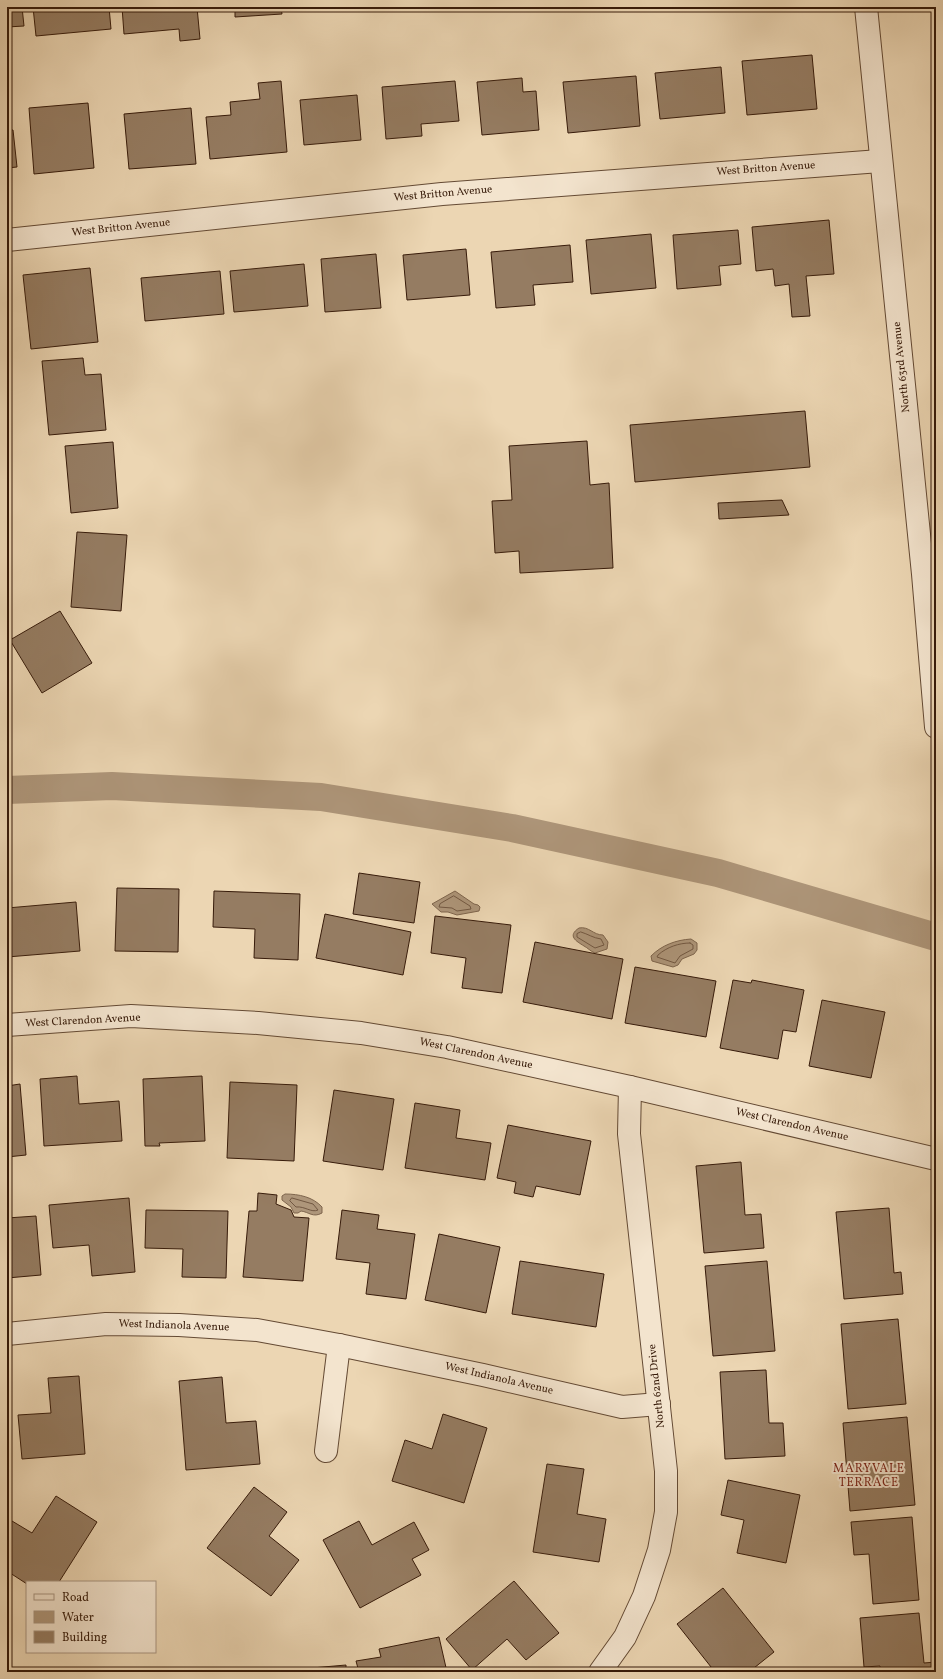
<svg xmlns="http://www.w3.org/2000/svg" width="943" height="1679" viewBox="0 0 943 1679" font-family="Vollkorn,serif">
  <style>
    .water { fill: #ae967a; stroke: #7e654d }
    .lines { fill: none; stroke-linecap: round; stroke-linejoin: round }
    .shore { stroke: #725842; stroke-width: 1 }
    .canal { stroke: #ae967a; stroke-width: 28 }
    .building { fill: #957c62; stroke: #371b0a }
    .minor-casing { stroke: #644a34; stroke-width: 24 }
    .minor { stroke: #f3e4ce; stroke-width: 22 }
    .labels { text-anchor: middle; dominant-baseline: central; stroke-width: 4; stroke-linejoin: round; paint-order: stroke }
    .street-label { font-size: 11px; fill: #371b0a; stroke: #f3e4ce }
    .neighbourhood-label { font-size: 12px; letter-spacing: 1px; fill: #7a1f14; stroke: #f3e4ce }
  </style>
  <rect width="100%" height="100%" fill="#ecd6b3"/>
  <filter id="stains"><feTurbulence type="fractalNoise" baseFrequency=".005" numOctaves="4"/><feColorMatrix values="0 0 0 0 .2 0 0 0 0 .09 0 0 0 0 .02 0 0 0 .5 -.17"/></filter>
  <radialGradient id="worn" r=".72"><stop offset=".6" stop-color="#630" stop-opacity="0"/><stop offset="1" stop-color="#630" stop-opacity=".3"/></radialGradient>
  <g class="water">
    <path d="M455,891L474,904L478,905L480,907L479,911L457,915L448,912H441L432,904Z"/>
    <path d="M579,928C589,926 593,935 603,935L608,942L607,949L595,953C590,951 588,948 584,946C576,941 567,936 579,928Z"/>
    <path d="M691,939L697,943V950L694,954L682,959L678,965L673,967L652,961L651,956C662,945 676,940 691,939Z"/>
    <path d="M285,1194C299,1194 313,1197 322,1207V1213C313,1218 309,1212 301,1211L298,1213H294L291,1207L282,1200V1196Z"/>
  </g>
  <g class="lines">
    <g class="shore">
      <path d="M454,896L470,906L471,909L457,911L452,908L439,907L440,904Z"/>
      <path d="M581,932C588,934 593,938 601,939L604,945L595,948L577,937V934Z"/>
      <path d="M690,943L693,945V949L680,956L675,963L657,957L658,955C667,947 679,943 690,943Z"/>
      <path d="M292,1198L313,1204L318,1210C311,1213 305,1206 296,1207L290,1201Z"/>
    </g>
    <path class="canal" d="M7,790L112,786L321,797L512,828L718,873L936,937"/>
  </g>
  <g class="building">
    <path d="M7,7H22L24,26L7,27Z"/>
    <path d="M33,7H109L111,29L36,36Z"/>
    <path d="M122,7H197L200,39L180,41L179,29L124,34Z"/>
    <path d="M235,7H281L282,14L235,17Z"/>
    <path d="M812,55L817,109L747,115L742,61Z"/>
    <path d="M721,67L725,113L660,119L655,73Z"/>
    <path d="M636,76L640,126L568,133L563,82Z"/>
    <path d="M522,78L523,92L536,91L539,130L482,135L477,82Z"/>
    <path d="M281,81L287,152L210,159L206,117L231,115L230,102L260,99L258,83Z"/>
    <path d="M455,81L459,121L421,124L422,136L386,139L382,87Z"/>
    <path d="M357,95L361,140L304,145L300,100Z"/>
    <path d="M88,103L94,168L34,174L29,108Z"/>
    <path d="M191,108L196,164L129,169L124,114Z"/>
    <path d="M7,130H13L17,167L7,168Z"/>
    <path d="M829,220L834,274L806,276L810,316L792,317L789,284L775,286L773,269L756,271L752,227Z"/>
    <path d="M738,230L741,264L719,266L721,285L677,289L673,235Z"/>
    <path d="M651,234L656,288L591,294L586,240Z"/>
    <path d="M570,245L573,282L533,285L535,305L496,308L491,252Z"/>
    <path d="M466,249L470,295L407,300L403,255Z"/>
    <path d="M376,254L381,308L325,312L321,259Z"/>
    <path d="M304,264L308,306L234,312L230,271Z"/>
    <path d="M90,268L98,342L31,349L23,275Z"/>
    <path d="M220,271L224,314L145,321L141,278Z"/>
    <path d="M83,358L85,375L101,374L106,430L49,435L42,361Z"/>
    <path d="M805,411L810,467L635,482L630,425Z"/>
    <path d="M587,441L590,485L609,483L613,568L520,573L519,551L495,553L492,501L512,500L509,446Z"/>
    <path d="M113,442L118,508L71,513L65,446Z"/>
    <path d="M782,500L789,515L719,519L718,503Z"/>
    <path d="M77,532L127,535L121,611L71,607Z"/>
    <path d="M60,611L92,663L42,693L10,640Z"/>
    <path d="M359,873L420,882L414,923L353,914Z"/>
    <path d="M117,888L179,889L178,952L115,951Z"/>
    <path d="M214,891L300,894L298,960L254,958L255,929L213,927Z"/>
    <path d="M76,902L80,951L7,957V908Z"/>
    <path d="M325,914L411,932L403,975L316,958Z"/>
    <path d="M435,916L511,925L502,993L462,988L466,958L431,953Z"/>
    <path d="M535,942L623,959L612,1019L523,1002Z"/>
    <path d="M635,967L716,981L706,1037L625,1023Z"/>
    <path d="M733,980L751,983L752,980L804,990L796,1032L783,1030L778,1059L720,1048Z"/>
    <path d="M822,1000L885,1012L871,1078L809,1066Z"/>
    <path d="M77,1076L79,1104L119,1101L122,1141L44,1146L40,1079Z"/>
    <path d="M202,1076L205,1141L159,1143L160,1146H145L143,1079Z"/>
    <path d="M230,1082L297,1085L294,1161L227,1158Z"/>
    <path d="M20,1084L26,1155L7,1157V1086Z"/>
    <path d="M334,1090L394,1099L383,1170L323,1161Z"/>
    <path d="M415,1103L460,1110L456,1138L491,1143L485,1180L405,1168Z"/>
    <path d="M508,1125L591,1141L580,1195L536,1186L533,1197L514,1193L516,1182L497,1178Z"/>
    <path d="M741,1162L745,1215L761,1214L764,1248L704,1253L696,1166Z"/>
    <path d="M258,1193L277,1195L276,1204L291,1210L294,1217L309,1218L303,1281L243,1277L249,1211H257Z"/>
    <path d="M129,1198L135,1272L92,1276L89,1245L53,1248L49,1205Z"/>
    <path d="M889,1208L894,1273L901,1272L903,1294L844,1299L836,1212Z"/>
    <path d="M146,1210L228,1211L226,1278L182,1277L183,1249L145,1248Z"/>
    <path d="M342,1210L379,1215L377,1229L415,1234L406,1299L366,1294L370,1263L336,1259Z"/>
    <path d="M36,1216L41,1275L7,1278V1218Z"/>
    <path d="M439,1234L500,1247L486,1313L425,1300Z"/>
    <path d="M520,1261L604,1274L596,1327L512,1314Z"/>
    <path d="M767,1261L775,1351L713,1356L705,1266Z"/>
    <path d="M898,1319L906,1404L848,1409L841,1324Z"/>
    <path d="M766,1370L769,1423H783L785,1456L725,1459L720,1372Z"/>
    <path d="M79,1376L85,1454L22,1459L18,1415L51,1413L48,1378Z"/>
    <path d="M222,1377L226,1423L256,1421L260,1464L186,1470L179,1381Z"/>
    <path d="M443,1414L487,1428L464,1503L392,1481L405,1440L432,1449Z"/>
    <path d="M907,1417L915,1505L850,1511L843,1423Z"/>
    <path d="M547,1464L584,1469L577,1514L606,1519L599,1562L533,1552Z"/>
    <path d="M728,1480L800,1495L786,1563L737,1553L744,1520L721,1515Z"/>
    <path d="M254,1487L287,1512L269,1536L299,1560L271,1596L207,1548Z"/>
    <path d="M56,1496L97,1522L59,1582H27V1584L7,1571V1518L32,1533Z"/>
    <path d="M912,1517L919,1600L873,1604L869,1554L854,1555L851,1522Z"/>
    <path d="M359,1521L372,1545L414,1522L429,1550L412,1559L421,1575L360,1608L323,1540Z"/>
    <path d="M514,1581L559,1633L526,1660L507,1639L472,1670L446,1639Z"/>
    <path d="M723,1588L774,1652L749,1672H715L677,1624Z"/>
    <path d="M919,1613L924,1663L936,1662V1672H880V1666L864,1667L860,1618Z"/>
    <path d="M439,1637L447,1672H359L356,1661L381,1657L379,1649Z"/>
    <path d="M346,1665V1672H266Z"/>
  </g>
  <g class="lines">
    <g class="minor-casing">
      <g id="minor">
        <path d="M866,7L923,574L936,727"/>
        <path d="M7,240L442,194L880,161"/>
        <path d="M7,1025L131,1016L258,1023L361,1033L447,1047L630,1087L936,1159"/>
        <path d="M7,1334L106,1324L179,1325L257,1330L339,1345L483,1375L622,1407L659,1404"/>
        <path d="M326,1451L339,1345"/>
        <path d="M600,1672L625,1637L644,1596L659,1550L666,1512V1471L629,1134L630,1087"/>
      </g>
    </g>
    <use href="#minor" class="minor"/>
  </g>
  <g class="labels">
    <g class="street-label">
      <text transform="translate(766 169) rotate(-4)">West Britton Avenue</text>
      <text transform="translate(443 194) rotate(-5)">West Britton Avenue</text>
      <text transform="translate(121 228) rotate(-6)">West Britton Avenue</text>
      <text transform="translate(902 367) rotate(-96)">North 63rd Avenue</text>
      <text transform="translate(83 1021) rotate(-3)">West Clarendon Avenue</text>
      <text transform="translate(476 1054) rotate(12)">West Clarendon Avenue</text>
      <text transform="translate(792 1125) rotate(13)">West Clarendon Avenue</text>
      <text transform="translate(174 1326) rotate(2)">West Indianola Avenue</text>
      <text transform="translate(499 1379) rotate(13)">West Indianola Avenue</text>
      <text transform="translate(657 1386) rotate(-96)">North 62nd Drive</text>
    </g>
    <g class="neighbourhood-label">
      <text x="869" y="1469">MARYVALE<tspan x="869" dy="14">TERRACE</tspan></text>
    </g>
  </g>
  <rect width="943" height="1679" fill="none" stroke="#ecd6b3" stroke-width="24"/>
  <rect x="8" y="8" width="927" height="1663" fill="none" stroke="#371b0a" stroke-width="2"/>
  <rect x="12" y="12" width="919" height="1655" fill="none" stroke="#371b0a"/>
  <rect x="26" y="1581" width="130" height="72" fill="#f3e4ce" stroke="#a89480"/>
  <rect x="34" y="1594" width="20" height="6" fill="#f3e4ce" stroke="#a89480"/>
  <text x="62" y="1601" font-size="12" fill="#371b0a">Road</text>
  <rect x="34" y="1611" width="20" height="12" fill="#ae967a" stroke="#a89480"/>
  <text x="62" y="1621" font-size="12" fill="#371b0a">Water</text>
  <rect x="34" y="1631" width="20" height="12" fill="#957c62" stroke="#a89480"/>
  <text x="62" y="1641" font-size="12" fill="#371b0a">Building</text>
  <rect width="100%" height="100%" filter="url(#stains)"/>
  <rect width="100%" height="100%" fill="url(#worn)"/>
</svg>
